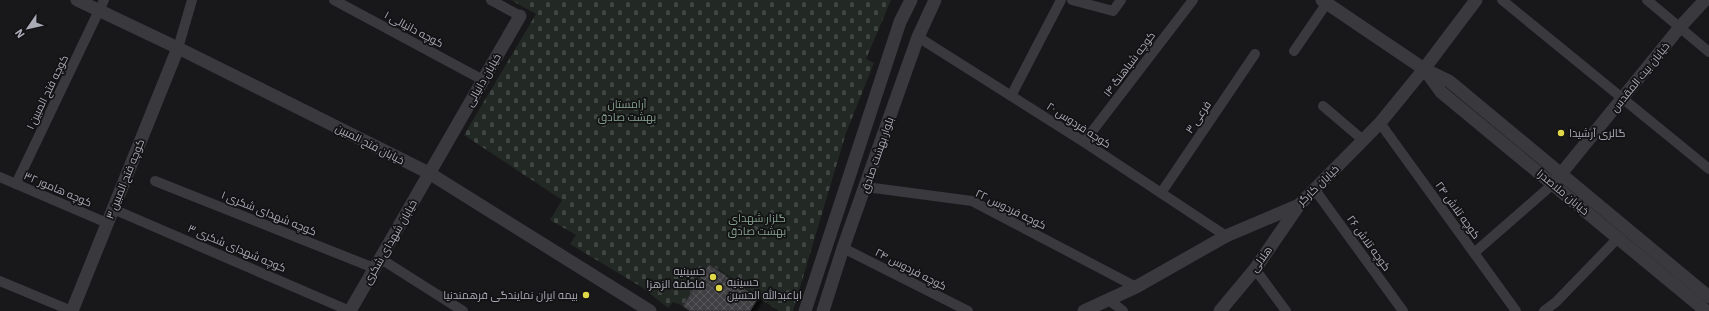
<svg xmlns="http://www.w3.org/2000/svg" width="1709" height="311" viewBox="0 0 1709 311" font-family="'IBM Plex Sans',Cairo,sans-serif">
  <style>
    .cemetery { fill: url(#cemetery-stones) }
    .building { fill: url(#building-cross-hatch); stroke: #333235; filter: url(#shadow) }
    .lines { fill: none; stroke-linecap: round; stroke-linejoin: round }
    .minor { stroke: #39393e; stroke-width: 10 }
    .tertiary { stroke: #39393e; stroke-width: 13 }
    .poi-dot { fill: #e0d848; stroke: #131214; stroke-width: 1.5 }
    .labels { text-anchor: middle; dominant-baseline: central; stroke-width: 3.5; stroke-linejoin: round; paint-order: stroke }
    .street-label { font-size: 11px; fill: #ababb8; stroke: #131214 }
    .park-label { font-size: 11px; fill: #84a18e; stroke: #131214 }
    .poi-label { font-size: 11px; fill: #ababb8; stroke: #131214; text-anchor: start }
  </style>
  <defs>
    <pattern id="cemetery-stones" width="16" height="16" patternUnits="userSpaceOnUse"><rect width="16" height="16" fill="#222924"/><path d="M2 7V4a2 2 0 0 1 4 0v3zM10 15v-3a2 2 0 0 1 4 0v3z" fill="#3f4542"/></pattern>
    <pattern id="building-cross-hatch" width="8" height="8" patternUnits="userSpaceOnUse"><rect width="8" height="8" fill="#3f3f43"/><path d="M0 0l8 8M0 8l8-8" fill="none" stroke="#58585c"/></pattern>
    <filter id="shadow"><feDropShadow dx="4.5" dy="2.5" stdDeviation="1" flood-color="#0009"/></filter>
  </defs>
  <rect width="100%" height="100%" fill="#181719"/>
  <path class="cemetery" d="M511,0H891L866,59L874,63L846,133L793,311H779L709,265L683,306L673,302L668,308L643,288L570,244L576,235L550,220L562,200L464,135L536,14Z"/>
  <g class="building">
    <path d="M709,265L758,298L750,311H690L683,306Z"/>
    <path d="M709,265L726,276L718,290L700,278Z"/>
  </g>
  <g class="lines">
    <g class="minor">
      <path d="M334,0L483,80"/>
      <path d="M491,0L520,16"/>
      <path d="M1072,0L1113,11L1121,0"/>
      <path d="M1502,0L1709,169"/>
      <path d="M1647,0L1709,52"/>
      <path d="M918,37L1084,142L1226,236"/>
      <path d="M178,48L192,0"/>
      <path d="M1294,51L1329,0"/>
      <path d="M1011,96L1061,0"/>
      <path d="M1323,106L1363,140"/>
      <path d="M1380,123L1516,311"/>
      <path d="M1084,142L1193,0"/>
      <path d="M0,177L107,223"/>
      <path d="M155,181L374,268"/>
      <path d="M16,184L104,0"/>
      <path d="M866,187L972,201L1136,287"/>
      <path d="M1315,190L1403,311"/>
      <path d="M1161,193L1255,54"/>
      <path d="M113,209L350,311"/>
      <path d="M843,248L968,311"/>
      <path d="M1474,253L1553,184"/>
      <path d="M381,259L463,311"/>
      <path d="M1255,269L1286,311"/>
      <path d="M0,281L72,311"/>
      <path d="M1109,300L1123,311"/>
      <path d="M1544,311L1556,302L1618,238"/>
    </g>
    <g class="tertiary">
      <path d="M77,0L178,48L429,173L650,311"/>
      <path d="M1322,0L1424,69L1449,81L1709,297"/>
      <path d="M1425,70L1441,92L1706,311"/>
      <path d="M1556,180L1680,27L1705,0"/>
      <path d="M72,311L178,48"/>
      <path d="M350,311L520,16"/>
      <path d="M805,311L900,22L911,0"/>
      <path d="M823,311L843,248L918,37L935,0"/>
      <path d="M1084,311L1136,287L1226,236L1299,205L1380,123L1424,69L1476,0"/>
      <path d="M1220,311L1255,269L1299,205"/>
    </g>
  </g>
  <g class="poi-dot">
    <circle cx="1561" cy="133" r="4"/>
    <circle cx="713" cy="277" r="4"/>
    <circle cx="719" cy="288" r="4"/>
    <circle cx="586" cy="295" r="4"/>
  </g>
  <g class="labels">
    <g class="street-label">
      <text transform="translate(414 29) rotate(28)">کوچه دانیالی ۱</text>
      <text transform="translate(1129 64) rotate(-53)">کوچه شباهنگ ۱۴</text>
      <text transform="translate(1640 77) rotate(-51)">خیابان بیت المقدس</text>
      <text transform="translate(483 80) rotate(-60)">خیابان دانیالی</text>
      <text transform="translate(47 92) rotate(-64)">کوچه فتح المبین ۱</text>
      <text transform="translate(1198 117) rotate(-56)">فرعی ۳</text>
      <text transform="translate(1079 125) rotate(33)">کوچه فردوس ۲۰</text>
      <text transform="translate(370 144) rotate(27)">خیابان فتح المبین</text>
      <text transform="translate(877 155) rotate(-71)">بلوار بهشت صادق</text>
      <text transform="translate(125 179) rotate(-68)">کوچه فتح المبین ۳</text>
      <text transform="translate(1318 185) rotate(-44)">خیابان کارگر</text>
      <text transform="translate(58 189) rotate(23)">کوچه هامور ۳۲</text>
      <text transform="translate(1563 192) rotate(40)">خیابان ملاصدرا</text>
      <text transform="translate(1011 209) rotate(26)">کوچه فردوس ۲۲</text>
      <text transform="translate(1458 210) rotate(54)">کوچه تلاش ۲۴</text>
      <text transform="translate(269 213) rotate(22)">کوچه شهدای شکری ۱</text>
      <text transform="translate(390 242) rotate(-60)">خیابان شهدای شکری</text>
      <text transform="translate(1369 243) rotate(54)">کوچه تلاش ۲۶</text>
      <text transform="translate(237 248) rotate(23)">کوچه شهدای شکری ۳</text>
      <text transform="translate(1261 259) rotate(-54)">هلالی</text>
      <text transform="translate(911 269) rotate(27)">کوچه فردوس ۲۴</text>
    </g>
    <g class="park-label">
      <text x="627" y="104">آرامستان<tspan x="627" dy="13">بهشت صادق</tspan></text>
      <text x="757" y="218">گلزار شهدای<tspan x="757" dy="13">بهشت صادق</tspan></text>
    </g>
    <g class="poi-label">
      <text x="1569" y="133">گالری آرشیدا</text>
      <text x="705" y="271" text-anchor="end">حسینیه<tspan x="705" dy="13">فاطمة الزهزا</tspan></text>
      <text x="727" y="282">حسینیه<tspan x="727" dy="13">اباعبدالله الحسین</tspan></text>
      <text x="578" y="295" text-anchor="end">بیمه ایران نمایندگی فرهمندنیا</text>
    </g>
  </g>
  <g transform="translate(28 28) rotate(236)" stroke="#131214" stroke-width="3" paint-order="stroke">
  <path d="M0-3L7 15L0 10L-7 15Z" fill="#ababb8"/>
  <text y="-6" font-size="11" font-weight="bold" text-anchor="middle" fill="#ababb8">N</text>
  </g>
</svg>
